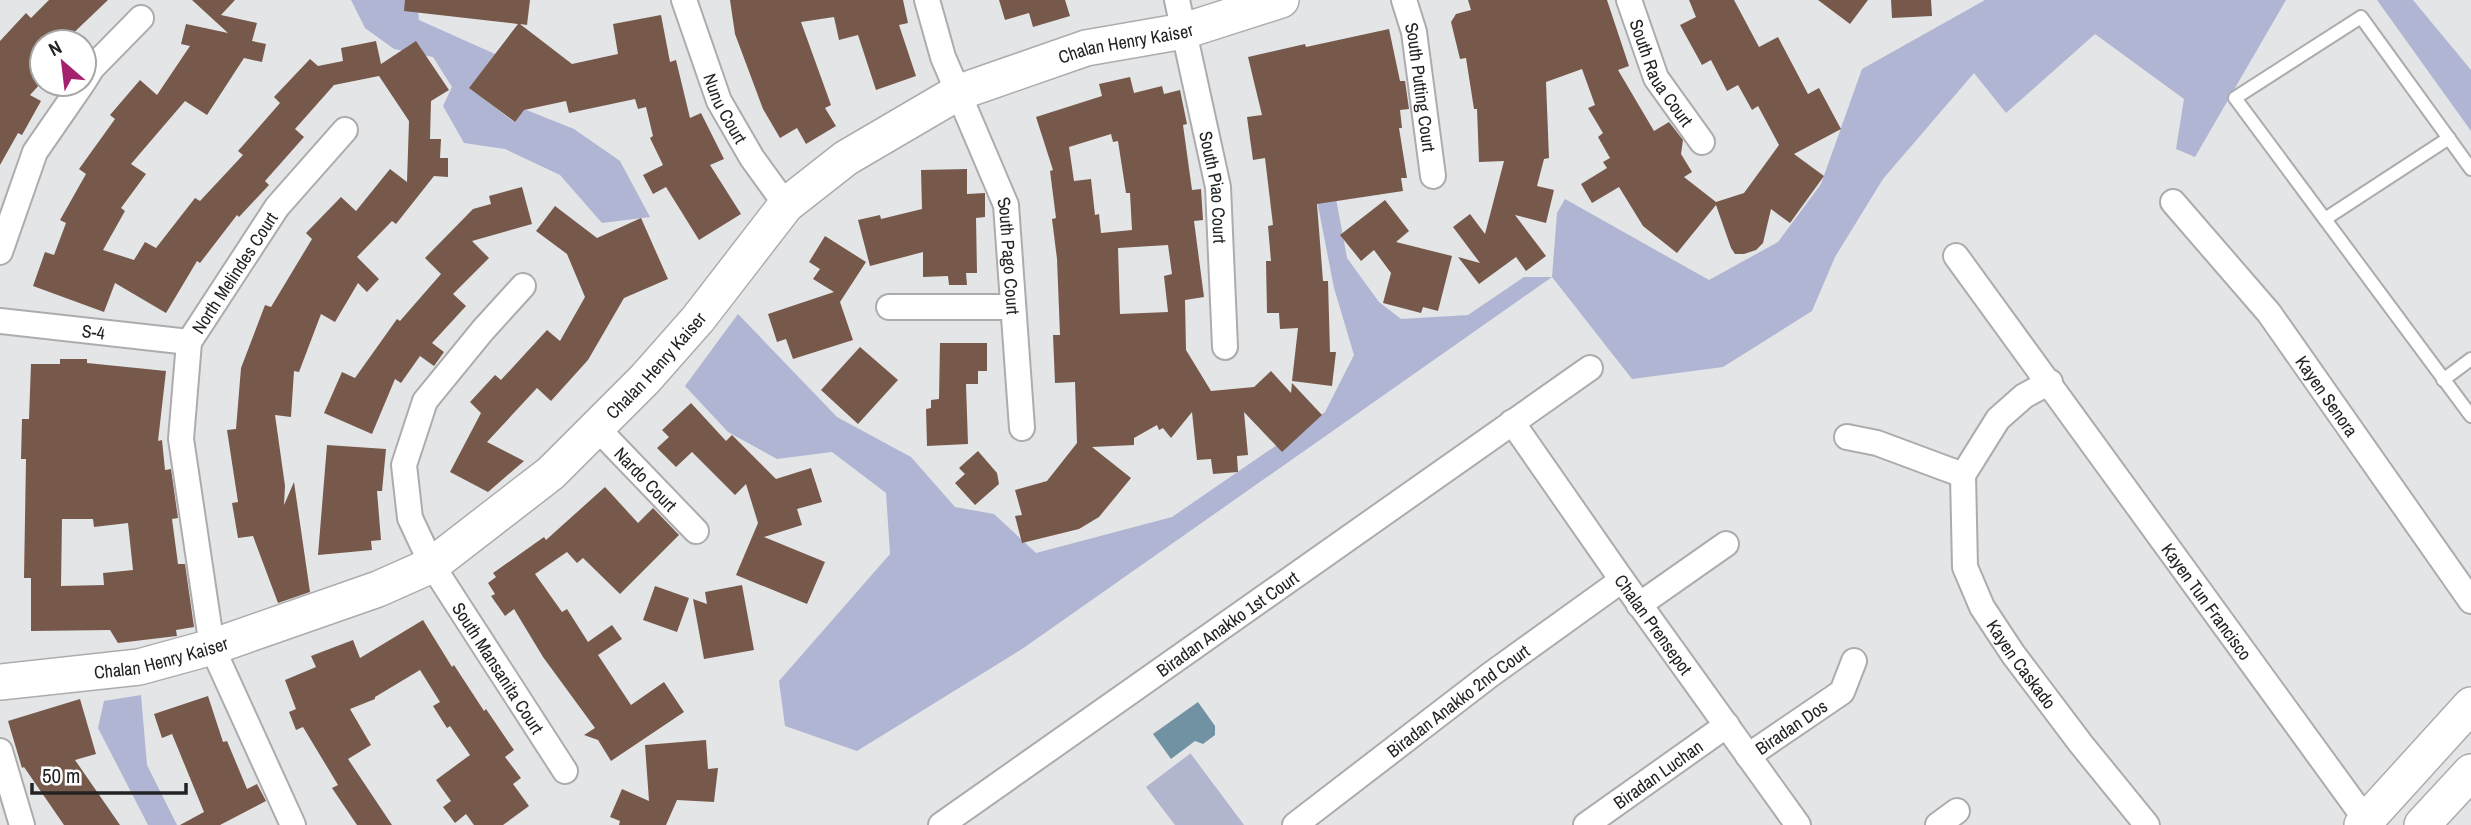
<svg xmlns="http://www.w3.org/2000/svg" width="2471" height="825" viewBox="0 0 2471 825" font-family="'Archivo Narrow',sans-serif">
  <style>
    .green { fill: #b1b5ce }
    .forest { fill: #b0b5d3 }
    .water { fill: #7192a2 }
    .building { fill: #76594b; fill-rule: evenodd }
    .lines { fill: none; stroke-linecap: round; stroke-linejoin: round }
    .lane-casing { stroke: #acacae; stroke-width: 16 }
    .street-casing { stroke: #acacae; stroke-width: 28 }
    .secondary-casing { stroke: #acacae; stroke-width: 38 }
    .lane { stroke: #fff; stroke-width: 12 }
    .street { stroke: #fff; stroke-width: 24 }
    .secondary { stroke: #fff; stroke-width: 35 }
    .labels { text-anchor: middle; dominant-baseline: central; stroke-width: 7; stroke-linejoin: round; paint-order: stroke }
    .street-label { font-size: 18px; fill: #232324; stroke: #fff }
  </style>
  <rect width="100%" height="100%" fill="#e4e5e7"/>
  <path class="green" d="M1191,753V754L1244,825H1175L1146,787Z"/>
  <g class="forest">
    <path d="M351,0H417L419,20L495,54L470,88L514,122L524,109L574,129L620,161L650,217L602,223L560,175L505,149L464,143L443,106L452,87L433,57L394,49L365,28Z"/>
    <path d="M1985,0H2286L2195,157L2176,149L2184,99L2095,34L2006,113L1974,73L1883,179L1835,257L1812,311L1723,367L1632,379L1552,277L1022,649L857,751L785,726L779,681L890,554L886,493L832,452L777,459L728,432L685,386L738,314L837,417L911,457L955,507L994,514L1036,553L1172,517L1325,412L1354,355L1334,288L1315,190L1330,166L1347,258L1379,302L1401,319L1468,315L1524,277H1552L1557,213L1565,199L1709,280L1778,242L1821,184L1862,69Z"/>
    <path d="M2377,0H2413L2471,70V131Z"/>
    <path d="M141,695L147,765L177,825H148L98,728L104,701Z"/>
  </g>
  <path class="water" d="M1198,702L1215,726V735L1203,744L1195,741L1171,759L1153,734Z"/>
  <g class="building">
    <path d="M49,0H108L64,42H42V82L30,95L41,101L22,135L18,133L0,165V41L26,13L31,18Z"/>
    <path d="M192,0H235L221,15L257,23L252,41L266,44L262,62L244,58L207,115L185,101L131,164L146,174L121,208L125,211L103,250L134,260L145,242L156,248L195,198L200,201L243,155L238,151L280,103L274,97L310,59L318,66L343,61L341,48L376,41L381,64L416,41L449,90L431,101L430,139H441L440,158H448V177L434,176L396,224L392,221L357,257L379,279L367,292L358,283L335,322L321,314L299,372L294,371L291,417L275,415L285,486L284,505L294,482L310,592L278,603L253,536L238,538L232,503L238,502L227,430L236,429L241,368L265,305L271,307L312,239L306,233L341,197L356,211L390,169L407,182L409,121L379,76L334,85L295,129L304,137L265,181L269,185L239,217L237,215L200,263L197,261L166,313L115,283L104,312L33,286L45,252L54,255L66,223L60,220L86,174L79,169L115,119L110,115L140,80L157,95L190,46L181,44L186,24L228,33Z"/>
    <path d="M405,0H530L527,25L520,24L572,64L618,54L613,24L661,15L670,62L676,60L690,118L701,113L724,159L710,165L741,214L699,240L666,187L653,194L643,175L663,165L650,138L653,136L646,107L638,109L635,99L569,113L566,101L524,110L515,122L469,88L518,24L404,11Z"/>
    <path d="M730,0H903L908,23L899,25L916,76L876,90L858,35L839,40L834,17L801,22L831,105L825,108L836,126L806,144L797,128L780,138L763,109L735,34Z"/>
    <path d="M999,0H1065L1070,16L1033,27L1029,13L1005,20Z"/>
    <path d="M1468,0H1607L1629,66L1618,70L1654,131L1669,122L1683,140L1681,154L1692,172L1684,177L1716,202L1744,193L1779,145L1758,106L1752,110L1738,85L1727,91L1711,60L1702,65L1680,25L1696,17L1689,0H1734L1759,47L1778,37L1808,94L1819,88L1841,129L1794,154L1824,176L1790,223L1771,209L1763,243L1756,250L1744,254H1735L1731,248L1716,205L1677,253L1643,226L1619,187L1592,203L1581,184L1607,168L1603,162L1610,158L1598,137L1603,133L1588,108L1595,105L1582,69L1546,82L1549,158L1544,159L1537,186L1554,190L1546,223L1515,215L1546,256L1526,271L1516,257L1479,284L1458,257L1480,263L1453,227L1470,214L1485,234L1504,161L1479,162L1477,109H1474L1466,58L1460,59L1451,22L1456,14L1471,10Z"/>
    <path d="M1818,0H1868L1850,24Z"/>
    <path d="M1891,0H1931L1932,16L1892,18Z"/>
    <path d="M1389,29L1400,81H1405L1409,109L1400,110L1402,128H1399L1407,178H1401L1403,191L1317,204L1323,281H1328L1330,352H1336L1332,386L1292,381L1298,328L1280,329L1279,313H1267L1266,261H1271L1268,226L1273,225L1265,158L1253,160L1247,117L1262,115L1248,57L1305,44L1306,47Z"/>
    <path d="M1130,77L1134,93L1162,86L1164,94L1180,90L1187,124L1183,125L1192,190L1201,189L1203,220L1194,221L1204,297L1185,300L1186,350L1211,391L1254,387L1271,371L1291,393L1292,383L1322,415L1282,452L1244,412L1248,455L1237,456L1238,472L1213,474L1211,459L1197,460L1192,412L1171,438L1163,428L1159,430L1157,425L1134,438V445L1092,447L1131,478L1099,517L1079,529L1022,543L1015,516L1022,515L1015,490L1047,481L1077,443L1075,382L1055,383L1053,335H1060L1057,259L1052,219L1056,218L1050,171L1053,170L1036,117L1102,96L1099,84ZM1111,134L1113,142L1118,141L1126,193H1130L1132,230L1101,233L1099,214L1095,215L1091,179L1074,181L1069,147ZM1168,245L1172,274L1164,276L1168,312L1120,314L1118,248Z"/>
    <path d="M967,169V194L985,193V217L976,218L977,273H966L967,285H949L948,276L923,277V252L870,266L858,220L880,215L881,219L922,209L921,170Z"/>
    <path d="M522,187L532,224L472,241L489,258L453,294L466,306L432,343L444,352L434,366L420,356L401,383L395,379L372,434L324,413L342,372L355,378L397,319L400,321L441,274L425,258L473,209L491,204L489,196Z"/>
    <path d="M1385,200L1409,231L1396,242L1452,256L1438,311L1423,307L1421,313L1383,303L1391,273L1374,250L1361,261L1340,235Z"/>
    <path d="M555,206L597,238L641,218L668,279L624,298L588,360L551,401L537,388L487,442L524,461L488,492L450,472L481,413L470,402L495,375L501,380L547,330L560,341L585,297L567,254L536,231Z"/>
    <path d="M825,236L866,262L840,302L853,340L793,359L786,339L777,342L768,314L834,292L813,279L820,269L809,262Z"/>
    <path d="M940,343H987V371H978V384H966L968,444L927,446L926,409L931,408V400L939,399Z"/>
    <path d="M860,347L898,380L858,424L821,390Z"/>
    <path d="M60,359H87V363L166,371L158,441L162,440L165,470L171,469L178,518L172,519L178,564H185L194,627L176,630L177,636L118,643L110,630L31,631V578H24L26,459H21L22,419H29L31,364H60ZM62,519H93L94,527L128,523L133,570L103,573L104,585L61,586Z"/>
    <path d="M691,403L726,441L732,435L776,479L811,468L822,502L797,509L802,525L764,537L825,562L807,604L736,575L758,523L746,484L735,495L692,452L676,467L657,448L669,437L662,430Z"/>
    <path d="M327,445L386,449L382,491H377L381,540L371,541L372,550L318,555Z"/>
    <path d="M978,451L997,473L999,484L975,505L955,483L965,474L959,468Z"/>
    <path d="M605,487L638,523L653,508L679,535L620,594L583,558L577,563L567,552L535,574L562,612L567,609L588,642L612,625L622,639L598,655L631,705L664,682L684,712L611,761L598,740L584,735L595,728L543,657L514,609L505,616L491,596L495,594L488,583L496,577L493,573L544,537L546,540Z"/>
    <path d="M742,585L754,650L704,659L693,599L707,604L705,592Z"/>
    <path d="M655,586L689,598L677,632L643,620Z"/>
    <path d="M423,620L452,667L454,665L484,711L486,709L514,750L505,757L521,778L513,784L529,806L503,825H474L466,814L455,823L443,807L451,801L436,780L470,755L450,726L447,728L433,706L440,702L420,670L375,697V699L350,709L371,745L348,759L392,825H357L332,788L338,785L303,727L296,730L289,712L296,709L285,680L316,667L311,656L353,640L360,658Z"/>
    <path d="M208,696L223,742L227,741L247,789L257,784L266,801L220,825H180L204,812L172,734L162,738L154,714Z"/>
    <path d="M80,699L96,754L75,760L120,825H64L24,767L22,768L8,721Z"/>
    <path d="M706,740L708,769L718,768L714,802L677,800L666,825H619L620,821L610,817L622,789L649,801L645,745Z"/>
  </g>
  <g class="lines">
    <g class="lane-casing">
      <g id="lane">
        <path d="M2471,169L2361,17L2235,98L2471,416"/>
        <path d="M2325,219L2449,138"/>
        <path d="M2443,380L2471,359"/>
      </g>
    </g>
    <g class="street-casing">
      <g id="street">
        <path id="s1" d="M684,0L719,101L752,158L786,205"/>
        <path id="s2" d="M927,0L943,57L1006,205L1022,428"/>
        <path id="s3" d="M1177,0L1218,187L1225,347"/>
        <path id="s4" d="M1404,0L1414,32L1433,176"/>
        <path id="s5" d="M1629,0L1656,78L1702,142"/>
        <path d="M84,81L92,68L141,18"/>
        <path id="s6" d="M2173,202L2269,313L2471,601"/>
        <path d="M0,252L35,152L82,84"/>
        <path id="s7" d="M1956,256L2366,820"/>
        <path id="s8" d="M523,286L483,330L425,401L404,465L410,518L432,565L565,771"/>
        <path d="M889,307H1012"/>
        <path id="s9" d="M0,321L189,342"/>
        <path id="s10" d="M1512,422L1622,580L1798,825"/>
        <path id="s11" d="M596,427L696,531"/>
        <path d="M1847,437L1877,443L1963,475"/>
        <path id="s12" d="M1963,475L1965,567L1982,607L2013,654L2081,744L2147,825"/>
        <path d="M1963,475L1998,419L2024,396L2050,382"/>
        <path d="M1639,605L1726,544"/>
        <path d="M0,751L22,825"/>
        <path id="s13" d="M1748,756L1842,692L1854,661"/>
        <path id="s14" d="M293,825L212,647L181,439L189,342L277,207L345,130"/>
        <path id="s15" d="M941,825L1590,368"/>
        <path id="s16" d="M1295,825L1490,675L1622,580"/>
        <path id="s17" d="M1586,825L1727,725"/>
        <path d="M1938,825L1957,811"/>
      </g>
    </g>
    <g class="secondary-casing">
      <g id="secondary">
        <path id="s18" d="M0,682L139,667L212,647L378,589L432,565L551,473L645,379L698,319L786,205L846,158L957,93L1086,48L1184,31L1281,0"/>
        <path d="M2362,825L2471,705"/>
        <path d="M2422,825L2471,772"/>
      </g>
    </g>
    <use href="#lane" class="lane"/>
    <use href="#street" class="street"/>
    <use href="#secondary" class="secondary"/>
  </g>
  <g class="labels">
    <g class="street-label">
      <text stroke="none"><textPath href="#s18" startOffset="1339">Chalan Henry Kaiser</textPath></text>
      <text stroke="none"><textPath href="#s5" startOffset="80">South Raua Court</textPath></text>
      <text stroke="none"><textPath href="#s4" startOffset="89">South Putting Court</textPath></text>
      <text stroke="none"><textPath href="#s1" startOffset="116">Nunu Court</textPath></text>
      <text stroke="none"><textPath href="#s3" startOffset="191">South Piao Court</textPath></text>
      <text stroke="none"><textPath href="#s2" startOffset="271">South Pago Court</textPath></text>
      <text stroke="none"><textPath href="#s14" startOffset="586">North Melindes Court</textPath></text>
      <text stroke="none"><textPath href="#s9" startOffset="94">S-4</textPath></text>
      <text stroke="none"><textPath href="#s18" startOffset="751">Chalan Henry Kaiser</textPath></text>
      <text stroke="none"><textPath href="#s6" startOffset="248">Kayen Senora</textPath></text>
      <text stroke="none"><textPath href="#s11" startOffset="72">Nardo Court</textPath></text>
      <text stroke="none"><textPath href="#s7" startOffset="427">Kayen Tun Francisco</textPath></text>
      <text stroke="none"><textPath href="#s15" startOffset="350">Biradan Anakko 1st Court</textPath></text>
      <text stroke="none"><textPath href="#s10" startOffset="247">Chalan Prensepot</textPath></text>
      <text stroke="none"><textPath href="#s18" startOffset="163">Chalan Henry Kaiser</textPath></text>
      <text stroke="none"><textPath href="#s12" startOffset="205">Kayen Caskado</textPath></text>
      <text stroke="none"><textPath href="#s8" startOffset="446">South Mansanita Court</textPath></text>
      <text stroke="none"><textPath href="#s16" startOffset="205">Biradan Anakko 2nd Court</textPath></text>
      <text stroke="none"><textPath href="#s13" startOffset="52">Biradan Dos</textPath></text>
      <text stroke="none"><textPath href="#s17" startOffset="88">Biradan Luchan</textPath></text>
    </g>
  </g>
  <g transform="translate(63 63) rotate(332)"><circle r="33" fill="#ffffff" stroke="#a7a7a7" stroke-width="2"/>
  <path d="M0-5L12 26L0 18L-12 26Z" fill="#a4216f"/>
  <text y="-10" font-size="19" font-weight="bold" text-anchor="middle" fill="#232324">N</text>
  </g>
  <path d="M32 783v10h154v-10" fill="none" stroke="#232324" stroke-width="3.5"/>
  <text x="42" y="783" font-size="21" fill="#232324" stroke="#ffffff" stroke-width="5" paint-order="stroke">50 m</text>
</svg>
